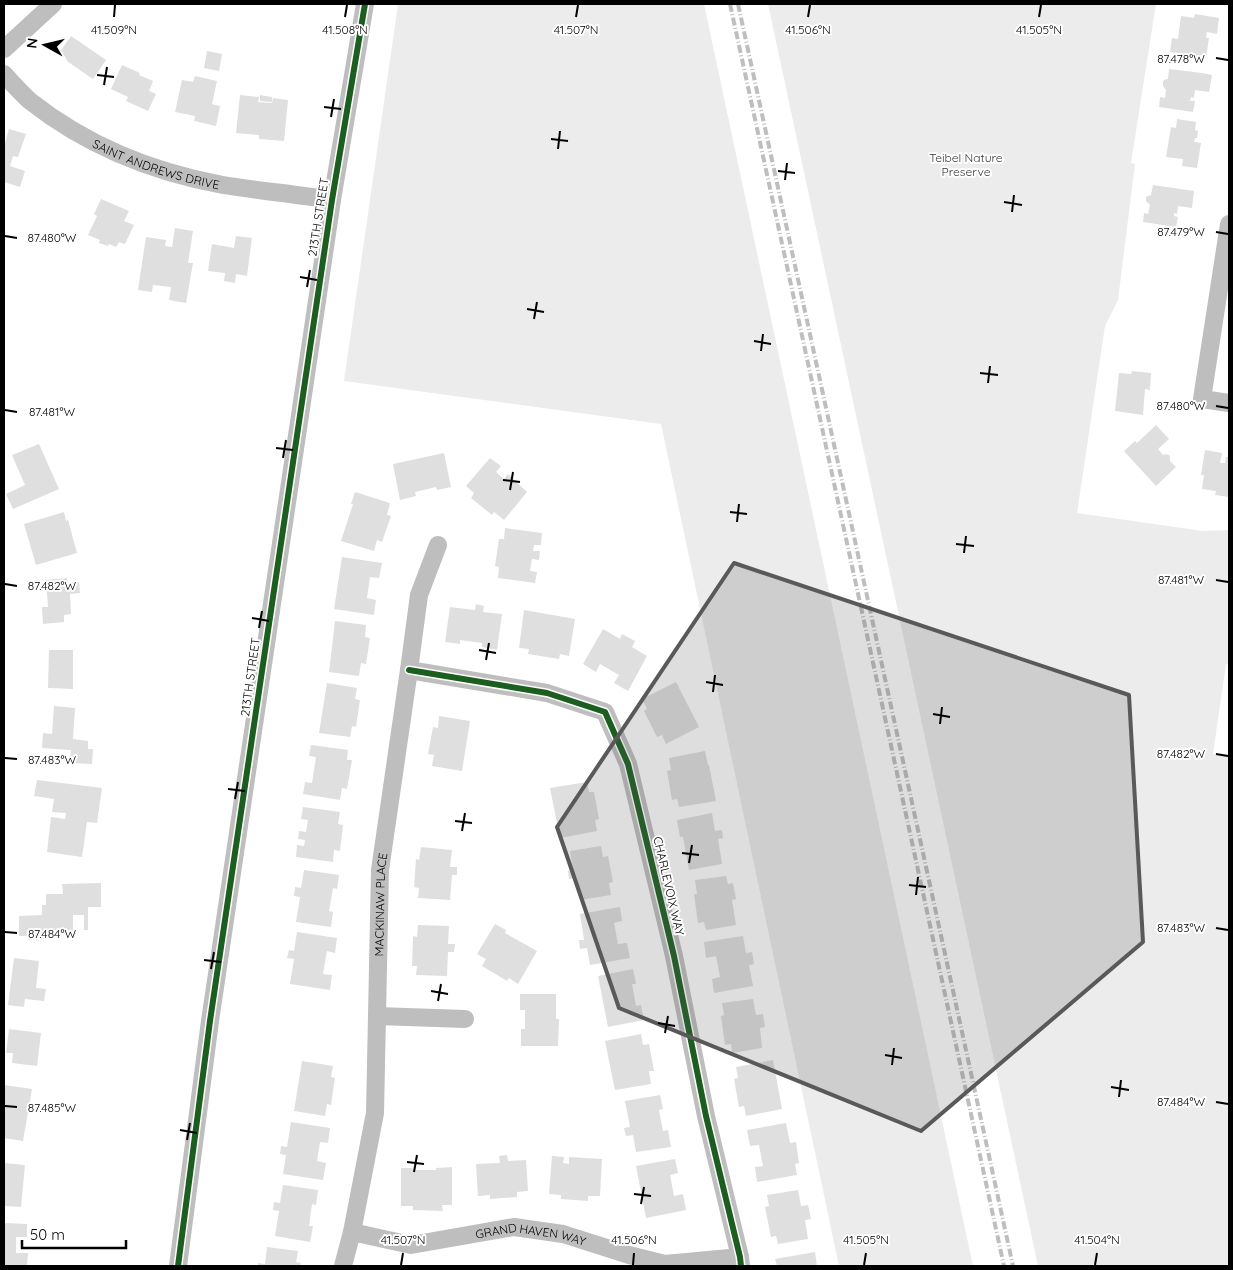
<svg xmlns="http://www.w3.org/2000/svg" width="1233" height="1270" viewBox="0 0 1233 1270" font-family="Quicksand,sans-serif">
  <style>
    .green { fill: #ececec }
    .building { fill: #dfdfdf }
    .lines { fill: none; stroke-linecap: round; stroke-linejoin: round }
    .minor { stroke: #bebebe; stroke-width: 18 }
    .rail { stroke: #bebebe; stroke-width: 4; stroke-dasharray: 8 2.5 1 2.5; stroke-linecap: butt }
    .cycleway-casing { stroke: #fff; stroke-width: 9 }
    .cycleway { stroke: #1b5e20; stroke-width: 6 }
    .marked { fill: #595959; fill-opacity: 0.2; stroke: #595959; stroke-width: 4; stroke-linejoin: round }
    .ticks { fill: none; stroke: #000; stroke-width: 2 }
    .labels { text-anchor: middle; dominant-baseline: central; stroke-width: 4; stroke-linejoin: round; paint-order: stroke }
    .park-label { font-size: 12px; fill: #333; stroke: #fff }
    .street-label { font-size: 12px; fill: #000; stroke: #fff }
    .ticks-label { font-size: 12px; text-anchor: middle; fill: #000; stroke: #fff; stroke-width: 4; stroke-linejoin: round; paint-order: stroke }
  </style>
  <rect width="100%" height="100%" fill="#fff"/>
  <g class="green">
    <path d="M398,4H704L973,1266H839L661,424L344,381Z"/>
    <path d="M768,4H1156L1131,163L1135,164L1118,300L1105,326L1077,513L1203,531L1229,530V663L1226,664L1213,754L1229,756V1266H1038Z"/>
  </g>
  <g class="building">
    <path d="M1195,14L1219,18L1217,34L1207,32L1206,38H1209L1206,58L1170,52L1172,38L1178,39L1181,16L1194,18Z"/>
    <path d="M71,36L106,60L93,79L58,55Z"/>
    <path d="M207,51L222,54L219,71L204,68Z"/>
    <path d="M122,65L140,73L139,75L153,81L149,91L156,94L148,111L126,101L128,97L111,89Z"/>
    <path d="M1169,69L1202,73L1212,75L1209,92L1195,90L1194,98L1191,97L1190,101H1195L1193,112L1159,107L1160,97L1165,98L1166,89H1165L1163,86V81L1166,79H1168Z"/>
    <path d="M195,76L217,81L212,104L220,106L216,126L194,121L195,116L175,112L182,80L193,82Z"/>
    <path d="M240,95L259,97L258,102L272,103L273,98L288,100L284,141L259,139V135L236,133Z"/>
    <path d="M260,95L272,97V102L260,101Z"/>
    <path d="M1177,119L1196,122L1195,130L1198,131L1197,138H1195L1194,142L1201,143L1197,168L1182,166L1183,159L1166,157L1171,127L1176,128Z"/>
    <path d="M9,129L26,134L18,157L13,156L10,166L25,171L20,187L4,182V147Z"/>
    <path d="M1153,185L1194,191L1192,208L1178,206L1177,214L1174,213V216L1178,217L1176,227L1143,222L1144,213L1148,214L1150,205L1146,201V197L1151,195Z"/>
    <path d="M101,199L129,211L124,221L134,225L125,244L119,242L116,247L109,244L108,246L99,243L100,240L88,235L97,216L94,214Z"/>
    <path d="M175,228L193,231L188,263H193L186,303L169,300L171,287L153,285L152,292L138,290L146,237L166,240L165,246L172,247Z"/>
    <path d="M236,236L252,238L247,276L236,274L235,283L224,281L225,273L208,271L212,244L234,248Z"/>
    <path d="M1132,371L1151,373L1150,390L1145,389L1143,415L1115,411L1119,373L1131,374Z"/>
    <path d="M1156,425L1169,439L1158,449L1163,455L1165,454L1169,455L1170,457V461L1176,467L1156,486L1124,451L1135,441L1137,443Z"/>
    <path d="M39,444L59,489L13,509L6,494L25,485L12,455Z"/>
    <path d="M1205,450L1222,453L1220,463H1225L1226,457H1229V497L1215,495L1216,491L1202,489L1204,475H1201Z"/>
    <path d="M444,453L451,487L437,490L436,487L415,492L416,496L400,500L393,464Z"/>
    <path d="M490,458L501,466L496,472L504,479L508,474L527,492L504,520L494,512L492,515L471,498L474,493L466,486Z"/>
    <path d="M355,492L390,503L387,515L391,516L382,542L377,540L374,551L341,541L353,504H351Z"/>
    <path d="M64,512L66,521L68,520L77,553L36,565L24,524Z"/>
    <path d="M505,528L542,533L541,545H534L533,551H540L539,560L532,559L530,571L537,572L535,583L498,578L499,567L495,566L499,539H504Z"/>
    <path d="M342,557L382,563L379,578L370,577L367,598L376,600L374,615L334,609Z"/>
    <path d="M67,578V583L79,582L80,593L70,594L71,614L64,615V622L43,624L42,607H48L46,580Z"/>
    <path d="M476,604L484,606L483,612L502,614L497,650L482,647V643L460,640V644L445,642L450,607L475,610Z"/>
    <path d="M524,610L575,619L569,656L560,654L559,659L528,654L529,649L519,648Z"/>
    <path d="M335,621L366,625L365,637L370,638L366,664L361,663L359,676L329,672Z"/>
    <path d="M603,629L620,639L622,634L635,641L632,647L647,656L628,691L614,683L619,675L600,664L596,672L583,664Z"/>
    <path d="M49,650H73V689L48,688Z"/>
    <path d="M676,682L699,727L666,744L662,735L657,737L644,711L647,709L642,699Z"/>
    <path d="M327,683L357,688L355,699L360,700L356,727L352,726L350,737L319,733Z"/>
    <path d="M54,706L75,708L73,739L88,741V749H93L92,764L70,763L71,750L42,748L43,733L52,734Z"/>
    <path d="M439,716L470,721L462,771L432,766L434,755L428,754L433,727L438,728Z"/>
    <path d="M311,745L348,750L347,760H352L347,789L342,788L340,800L303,794L305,782L312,783L316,757L309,756Z"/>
    <path d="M705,751L708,765H709L716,801L679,807L677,799L672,800L667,771L671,770L669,758Z"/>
    <path d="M37,780L102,788L97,823L87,822L82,857L47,852L51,817L65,819L66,813L52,812L54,799L34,796Z"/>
    <path d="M587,782L589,792H594L599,819L595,820L597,831L560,838L550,788Z"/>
    <path d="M303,807L340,812L338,824L343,825L340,851L334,850L333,862L296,857L297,845L304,846L305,840L298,839L299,831L306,832L308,820L301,819Z"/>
    <path d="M712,813L715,831L722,830L723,838L718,839L722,864L689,870L683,837H680L677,820Z"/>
    <path d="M601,846L603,857L608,856L613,882L609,883L611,895L580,900L576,878L569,879L568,871L573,870L570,851Z"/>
    <path d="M421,847L452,850L450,867H457V875H452L450,900L418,898L419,888L414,887L416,859L419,860Z"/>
    <path d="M304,870L339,875L337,889L333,888L329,911L333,912L331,927L296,922L300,897L294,896L295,887L301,888Z"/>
    <path d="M726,876L728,884L733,883L736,899L732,900L736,925L706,930L704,922L698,923L694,894H697L695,880Z"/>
    <path d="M101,883V907H88V930H84V915H73V935L19,936V916L42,915V905H46V894H63L62,884Z"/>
    <path d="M620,907L622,921L614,923L618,944L627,943L630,958L590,965L587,948L580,949L579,940H584L580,914Z"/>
    <path d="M495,924L506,930L505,933L537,951L518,984L509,978L507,981L482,966L486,959L477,954Z"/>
    <path d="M418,925L449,926L448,944H455L454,952H448L447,976L416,975L417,966H412L413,936L417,937Z"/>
    <path d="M297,932L337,938L335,953L327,951L323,974L332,975L330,990L290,984L294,959L287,958L289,950L294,951Z"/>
    <path d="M743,936L746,953L752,952L754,964L749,965L753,986L714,993L712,979L720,977L716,956L706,958L704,942Z"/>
    <path d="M14,958L39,961L36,988L46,989L44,1001L25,999L24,1007L8,1005Z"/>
    <path d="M633,969L636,984H632L636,1006L641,1005L644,1020L608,1027L598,976Z"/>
    <path d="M520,994H556V1019H559L558,1046H521V1029H525V1010H520Z"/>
    <path d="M753,999L756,1015L763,1014L765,1027L760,1028L762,1048L732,1053L731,1044L725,1045L721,1016L724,1015L722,1003Z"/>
    <path d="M9,1029L41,1033L37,1066L12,1063L13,1053H6Z"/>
    <path d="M641,1034L643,1045L649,1044L654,1071H649L651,1084L615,1090L605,1041Z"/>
    <path d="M773,1060L782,1109L746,1116L744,1106L739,1107L734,1079L738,1078L736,1067Z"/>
    <path d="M302,1061L333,1066L331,1077L335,1078L331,1105L327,1104L325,1116L294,1111Z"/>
    <path d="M4,1085L32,1089L23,1141L4,1138Z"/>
    <path d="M660,1095L663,1109L659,1110L663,1131L668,1130L671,1147L636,1152L633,1135L626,1136L624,1128L630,1127L625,1101Z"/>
    <path d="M291,1122L330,1128L328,1143L320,1142L317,1161L326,1163L323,1180L283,1174L286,1155L280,1154L281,1146L287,1147Z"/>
    <path d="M786,1123L790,1143L796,1142L799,1163L795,1164L797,1175L757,1182L755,1167L763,1166L759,1145L750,1146L747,1130Z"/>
    <path d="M507,1155L508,1161L526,1160L528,1191L517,1192V1197L490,1199V1195L478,1196L476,1164L500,1163L499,1156Z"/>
    <path d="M552,1156L564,1157L563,1163L569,1164V1157L602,1159L600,1196H588V1201L561,1199V1195L549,1194Z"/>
    <path d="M675,1159L678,1173L670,1175L674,1196L683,1194L686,1210L646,1218L636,1166Z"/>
    <path d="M4,1163L25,1165L21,1207L4,1206Z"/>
    <path d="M452,1167V1205H442L443,1211L413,1210V1206H401V1168H412L413,1170H436V1168Z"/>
    <path d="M283,1185L318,1190L316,1205L312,1204L309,1226H313L310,1242L275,1236L279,1211L273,1210L274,1202L280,1203Z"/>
    <path d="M798,1190L801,1206L808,1205L811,1219L805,1220L808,1239L778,1244L776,1236L771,1237L765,1207L769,1206L767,1195Z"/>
    <path d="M4,1223L27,1224V1237H16V1253H28L27,1266H4Z"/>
    <path d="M267,1247L298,1251L296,1262L301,1263L300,1266H258V1263L265,1264Z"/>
    <path d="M815,1252L817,1266H777L775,1259Z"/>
  </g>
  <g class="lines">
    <g class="minor">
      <path d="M4,49L53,4"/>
      <path id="s1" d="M4,74C12,83 21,93 30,101C87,146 152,172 223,185C259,191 296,194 332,200"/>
      <path d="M1229,224L1202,399L1229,403"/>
      <path d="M409,670L547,693L605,712L628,764L674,956L706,1116L740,1257L741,1266"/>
      <path d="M377,1016L465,1019"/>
      <path id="s2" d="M352,1232L411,1245L514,1227L563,1234L629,1255L665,1264L740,1257"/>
      <path d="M178,1266L210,1021L332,200L365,4"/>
      <path id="s3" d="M343,1266L352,1232L375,1113L380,870L409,670L419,595L438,545"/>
    </g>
    <g class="rail">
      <path d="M730,4L1004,1266"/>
      <path d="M738,4L1013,1266"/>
    </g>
    <g class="cycleway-casing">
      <g id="cycleway">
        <path d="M409,670L547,693L605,712L628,764L674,956L706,1116L740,1257L741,1266"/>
        <path d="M178,1266L210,1021L332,200L365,4"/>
      </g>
    </g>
    <use href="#cycleway" class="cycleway"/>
  </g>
  <path class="marked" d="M734,563L1129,695L1143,942L921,1131L619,1008L557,827Z"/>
  <path class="ticks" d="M114,17L115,5M345,17L347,5M576,17L578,5M808,17L810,5M1039,17L1041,5M1216,58L1228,60M97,75L114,77M104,85L107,67M324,107L341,109M331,117L334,99M551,139L568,141M558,149L560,131M778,171L795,173M785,180L787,163M1004,202L1022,205M1012,212L1014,195M1216,232L1228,234M5,236L17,238M300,277L317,280M307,287L310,270M527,309L544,312M534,319L537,302M754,341L771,344M761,351L763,334M980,373L998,375M988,383L990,366M1216,406L1228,408M5,410L17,412M276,448L293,450M283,458L286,440M503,480L520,482M510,490L513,472M730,512L747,514M737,522L739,504M956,544L974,546M964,553L966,536M1216,580L1228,582M5,584L17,586M252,618L269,621M259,628L262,611M479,650L496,653M486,660L489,643M706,682L723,685M713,692L715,675M933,714L950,717M940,724L942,707M1216,754L1228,756M5,758L17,759M228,789L245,791M235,799L238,782M455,821L472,823M462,831L465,813M682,853L699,855M689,863L692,845M909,885L926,887M916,895L918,877M1216,928L1228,930M5,932L17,933M204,960L221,962M211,969L214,952M431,991L448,994M438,1001L441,984M658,1023L675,1026M665,1033L668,1016M885,1055L902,1058M892,1065L894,1048M1111,1087L1129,1090M1119,1097L1121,1080M1216,1102L1228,1104M5,1106L17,1107M180,1130L197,1133M187,1140L190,1123M407,1162L424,1164M414,1172L417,1155M634,1194L651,1196M641,1204L644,1187M401,1265L403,1253M633,1265L634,1253M864,1265L866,1253M1095,1265L1097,1253"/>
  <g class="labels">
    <g class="park-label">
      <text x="966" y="157">Teibel Nature<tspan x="966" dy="14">Preserve</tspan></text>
    </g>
    <g class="street-label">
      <text stroke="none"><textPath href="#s1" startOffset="180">SAINT ANDREWS DRIVE</textPath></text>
      <text transform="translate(318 217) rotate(-81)">213TH STREET</text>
      <text transform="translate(250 677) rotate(-82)">213TH STREET</text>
      <text transform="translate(669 886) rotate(77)">CHARLEVOIX WAY</text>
      <text stroke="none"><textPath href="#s3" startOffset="365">MACKINAW PLACE</textPath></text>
      <text stroke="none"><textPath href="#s2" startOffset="182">GRAND HAVEN WAY</textPath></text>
    </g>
  </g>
  <g class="ticks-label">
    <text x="114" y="34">41.509°N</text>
    <text x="345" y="34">41.508°N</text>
    <text x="576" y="34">41.507°N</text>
    <text x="808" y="34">41.506°N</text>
    <text x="1039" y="34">41.505°N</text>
    <text x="1181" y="63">87.478°W</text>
    <text x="1181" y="236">87.479°W</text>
    <text x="52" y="242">87.480°W</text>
    <text x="1181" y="410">87.480°W</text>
    <text x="52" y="416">87.481°W</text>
    <text x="1181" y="584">87.481°W</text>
    <text x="52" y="590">87.482°W</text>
    <text x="1181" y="758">87.482°W</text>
    <text x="52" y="764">87.483°W</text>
    <text x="1181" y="932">87.483°W</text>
    <text x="52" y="938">87.484°W</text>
    <text x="1181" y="1106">87.484°W</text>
    <text x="52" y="1112">87.485°W</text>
    <text x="403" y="1244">41.507°N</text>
    <text x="634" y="1244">41.506°N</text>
    <text x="866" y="1244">41.505°N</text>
    <text x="1097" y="1244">41.504°N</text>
  </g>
  <rect width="1233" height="1270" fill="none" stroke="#000000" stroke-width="10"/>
  <g transform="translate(45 45) rotate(278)" stroke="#ffffff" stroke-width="4" paint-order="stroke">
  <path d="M0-4L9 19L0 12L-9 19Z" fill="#000000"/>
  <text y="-8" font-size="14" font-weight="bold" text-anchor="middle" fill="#000000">N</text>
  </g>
  <path d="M22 1240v8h104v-8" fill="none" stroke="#000000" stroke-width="2.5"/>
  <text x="30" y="1240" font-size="15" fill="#000000" stroke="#ffffff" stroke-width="4" paint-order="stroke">50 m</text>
</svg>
